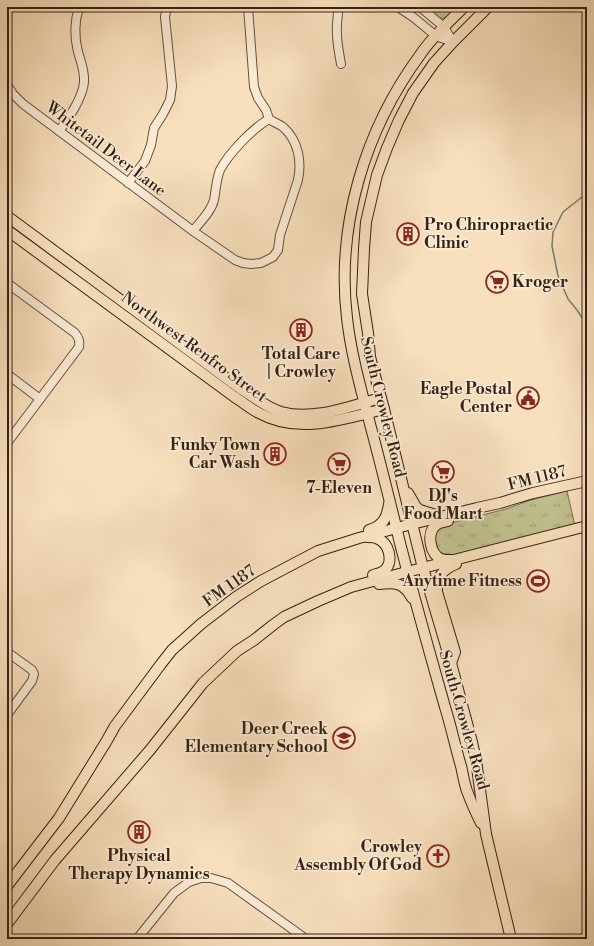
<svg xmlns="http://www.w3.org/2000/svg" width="594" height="946" viewBox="0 0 594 946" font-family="'Libre Bodoni',serif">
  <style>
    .grass { fill: url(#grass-tufts); stroke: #7b7052 }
    .green { fill: #c0c18f; stroke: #7b7052 }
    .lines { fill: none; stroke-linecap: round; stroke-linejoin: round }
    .stream { stroke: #747f70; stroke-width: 1.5 }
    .minor-casing { stroke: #66503f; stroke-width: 10 }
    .major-casing { stroke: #362015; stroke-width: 12 }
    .minor { stroke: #faebd4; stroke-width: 8 }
    .major { stroke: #f8e0bd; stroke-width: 10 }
    .labels { text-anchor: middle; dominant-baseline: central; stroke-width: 3.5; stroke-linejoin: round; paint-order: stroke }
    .street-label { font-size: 16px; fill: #362015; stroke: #faebd4 }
    .poi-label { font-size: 16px; font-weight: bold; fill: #362015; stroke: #faebd4; text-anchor: end }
  </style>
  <defs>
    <pattern id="grass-tufts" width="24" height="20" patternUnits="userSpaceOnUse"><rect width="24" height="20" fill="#c0c18f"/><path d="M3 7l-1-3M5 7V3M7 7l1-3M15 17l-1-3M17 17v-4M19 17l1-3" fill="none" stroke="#9d9c74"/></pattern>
  </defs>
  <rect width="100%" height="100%" fill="#f8e0bd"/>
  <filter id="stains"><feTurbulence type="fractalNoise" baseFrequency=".005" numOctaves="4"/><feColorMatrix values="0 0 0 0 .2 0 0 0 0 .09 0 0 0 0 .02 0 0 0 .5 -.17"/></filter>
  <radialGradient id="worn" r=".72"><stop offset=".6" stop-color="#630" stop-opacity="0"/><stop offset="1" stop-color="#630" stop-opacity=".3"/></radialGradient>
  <path class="grass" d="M567,491L575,526L447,557L443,556L435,547L434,534L436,531L447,524L506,509L531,500Z"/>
  <path class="green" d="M425,7H458C452,12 448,19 440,18Z"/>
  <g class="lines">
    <path class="stream" d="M587,193L563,212L553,232L552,246L558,276L568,299L577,310L584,321L587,333"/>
    <g class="minor-casing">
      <g id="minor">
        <path d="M339,7C335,30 337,42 341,64"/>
        <path d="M398,7L413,17L436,36L453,42"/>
        <path d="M420,7L444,27L453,42"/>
        <path d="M7,85L13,94L23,104L193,231L235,260L243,263L251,264L261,263L273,257L278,250L280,235L298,180C302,161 298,140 283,127C279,124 273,122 269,119L266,110L258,98L254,87L248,7"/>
        <path d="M59,131C68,120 83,97 84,82C85,72 81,62 78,52C74,36 74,23 79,7"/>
        <path d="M128,183L145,161L151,145L154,128L163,114L170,100L172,86L165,17L167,7"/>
        <path d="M193,231C200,222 211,212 214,200C216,190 216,180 220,170C229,153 252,129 269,119"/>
        <path d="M7,283L75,333C79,338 80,341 79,347L7,443"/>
        <path d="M7,374L40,399"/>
        <path d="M7,652L32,670L34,674L32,681L7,715"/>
        <path d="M137,939L174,893L189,882L201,878H211L228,883L306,939"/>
      </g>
    </g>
    <g class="major-casing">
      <g id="major">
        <path d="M464,7C449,22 432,37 420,55C365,130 336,225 347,318C351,354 361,389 370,424C381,465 391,506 401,547C415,601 430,654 445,707C451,726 455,746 461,766C463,774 464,783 467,791C471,802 476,813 481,823"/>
        <path d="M488,7L453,42L434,63L413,93L399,120L387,148L377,175L366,222L364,249L362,294L368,333L370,357L384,409L423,568L451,663L472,742L476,760L486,834L511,939"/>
        <path d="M7,216L241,389C254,397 267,408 281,412C314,421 350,406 381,398"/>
        <path d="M7,230L236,398C244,403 251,409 259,413C298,435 344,419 384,409"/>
        <path d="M408,493L416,507L420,510L439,516"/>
        <path d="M448,521C444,522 440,522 436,525C426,533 430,554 441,559C445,560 448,560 451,560"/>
        <path d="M369,530C383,526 387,518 389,504"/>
        <path d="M367,537C370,537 374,537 376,538C389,542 394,561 385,570C382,573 377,574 373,575"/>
        <path d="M379,584C396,582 404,583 412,598"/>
        <path d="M451,663L455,652L437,592C436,577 443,569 456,564"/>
        <path d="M7,886L59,818L106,742L115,726L161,664L172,650L201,624L236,597L261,581L318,551L359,538L412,524L477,508L500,503L533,493L587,481"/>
        <path d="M7,924L55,860L150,750L203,683L237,651L254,640L273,625L284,617L318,601L351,587L399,574L587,526"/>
      </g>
    </g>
    <use href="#minor" class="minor"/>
    <use href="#major" class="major"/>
  </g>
  <defs>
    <g id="building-ring" transform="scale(1.15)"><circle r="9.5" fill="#faebd4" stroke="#8f2418" stroke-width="1.5"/><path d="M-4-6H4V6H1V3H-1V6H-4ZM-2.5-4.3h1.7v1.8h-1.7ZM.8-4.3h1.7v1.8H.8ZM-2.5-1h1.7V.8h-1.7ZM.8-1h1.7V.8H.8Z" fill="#8f2418"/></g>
    <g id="supermarket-ring" transform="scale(1.15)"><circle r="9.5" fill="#faebd4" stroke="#8f2418" stroke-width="1.5"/><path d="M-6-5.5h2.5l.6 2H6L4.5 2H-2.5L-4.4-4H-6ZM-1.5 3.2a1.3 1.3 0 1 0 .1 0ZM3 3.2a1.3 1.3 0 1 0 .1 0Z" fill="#8f2418"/></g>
    <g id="civic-ring" transform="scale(1.15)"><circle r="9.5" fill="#faebd4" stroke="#8f2418" stroke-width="1.5"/><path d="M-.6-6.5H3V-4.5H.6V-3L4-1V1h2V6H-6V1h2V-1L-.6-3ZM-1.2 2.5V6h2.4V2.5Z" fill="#8f2418"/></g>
    <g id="stadium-ring" transform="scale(1.15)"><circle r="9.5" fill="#faebd4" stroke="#8f2418" stroke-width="1.5"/><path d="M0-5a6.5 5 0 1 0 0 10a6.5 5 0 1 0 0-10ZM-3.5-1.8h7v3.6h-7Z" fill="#8f2418"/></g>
    <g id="school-ring" transform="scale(1.15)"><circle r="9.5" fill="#faebd4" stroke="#8f2418" stroke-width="1.5"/><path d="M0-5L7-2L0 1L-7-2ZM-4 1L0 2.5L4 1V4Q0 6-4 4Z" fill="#8f2418"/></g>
    <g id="church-ring" transform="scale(1.15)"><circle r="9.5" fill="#faebd4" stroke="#8f2418" stroke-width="1.5"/><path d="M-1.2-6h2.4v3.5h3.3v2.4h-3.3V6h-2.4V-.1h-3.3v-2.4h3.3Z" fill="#8f2418"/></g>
  </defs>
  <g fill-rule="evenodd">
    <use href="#building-ring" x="408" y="234"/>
    <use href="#supermarket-ring" x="497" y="282"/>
    <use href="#building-ring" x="301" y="330"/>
    <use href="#civic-ring" x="528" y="398"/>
    <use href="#building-ring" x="275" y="454"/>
    <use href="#supermarket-ring" x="339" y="464"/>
    <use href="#supermarket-ring" x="443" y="472"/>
    <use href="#stadium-ring" x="538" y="581"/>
    <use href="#school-ring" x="344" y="738"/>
    <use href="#building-ring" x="139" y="832"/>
    <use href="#church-ring" x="438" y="856"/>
  </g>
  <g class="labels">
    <g class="street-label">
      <text transform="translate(106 149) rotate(37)">Whitetail Deer Lane</text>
      <text transform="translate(194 347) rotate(36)">Northwest Renfro Street</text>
      <text transform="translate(383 407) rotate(76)">South Crowley Road</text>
      <text transform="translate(537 478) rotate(-14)">FM 1187</text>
      <text transform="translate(229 586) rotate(-35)">FM 1187</text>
      <text transform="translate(464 720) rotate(74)">South Crowley Road</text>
    </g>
    <g class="poi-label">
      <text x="424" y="225" text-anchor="start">Pro Chiropractic<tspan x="424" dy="18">Clinic</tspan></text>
      <text x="512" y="282" text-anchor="start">Kroger</text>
      <text x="301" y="354" text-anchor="middle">Total Care<tspan x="301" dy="18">| Crowley</tspan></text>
      <text x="512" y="389">Eagle Postal<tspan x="512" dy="18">Center</tspan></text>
      <text x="260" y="445">Funky Town<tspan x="260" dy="18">Car Wash</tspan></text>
      <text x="339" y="488" text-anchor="middle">7-Eleven</text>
      <text x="443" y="496" text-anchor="middle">DJ's<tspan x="443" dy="18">Food Mart</tspan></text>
      <text x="522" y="581">Anytime Fitness</text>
      <text x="328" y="729">Deer Creek<tspan x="328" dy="18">Elementary School</tspan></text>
      <text x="422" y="847">Crowley<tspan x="422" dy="18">Assembly Of God</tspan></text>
      <text x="139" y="856" text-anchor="middle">Physical<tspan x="139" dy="18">Therapy Dynamics</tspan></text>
    </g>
  </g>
  <rect width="594" height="946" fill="none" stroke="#f8e0bd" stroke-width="24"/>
  <rect x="8" y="8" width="578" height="930" fill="none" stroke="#362015" stroke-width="2"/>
  <rect x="12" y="12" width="570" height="922" fill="none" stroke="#362015"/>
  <rect width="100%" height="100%" filter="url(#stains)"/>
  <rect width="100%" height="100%" fill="url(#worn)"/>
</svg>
